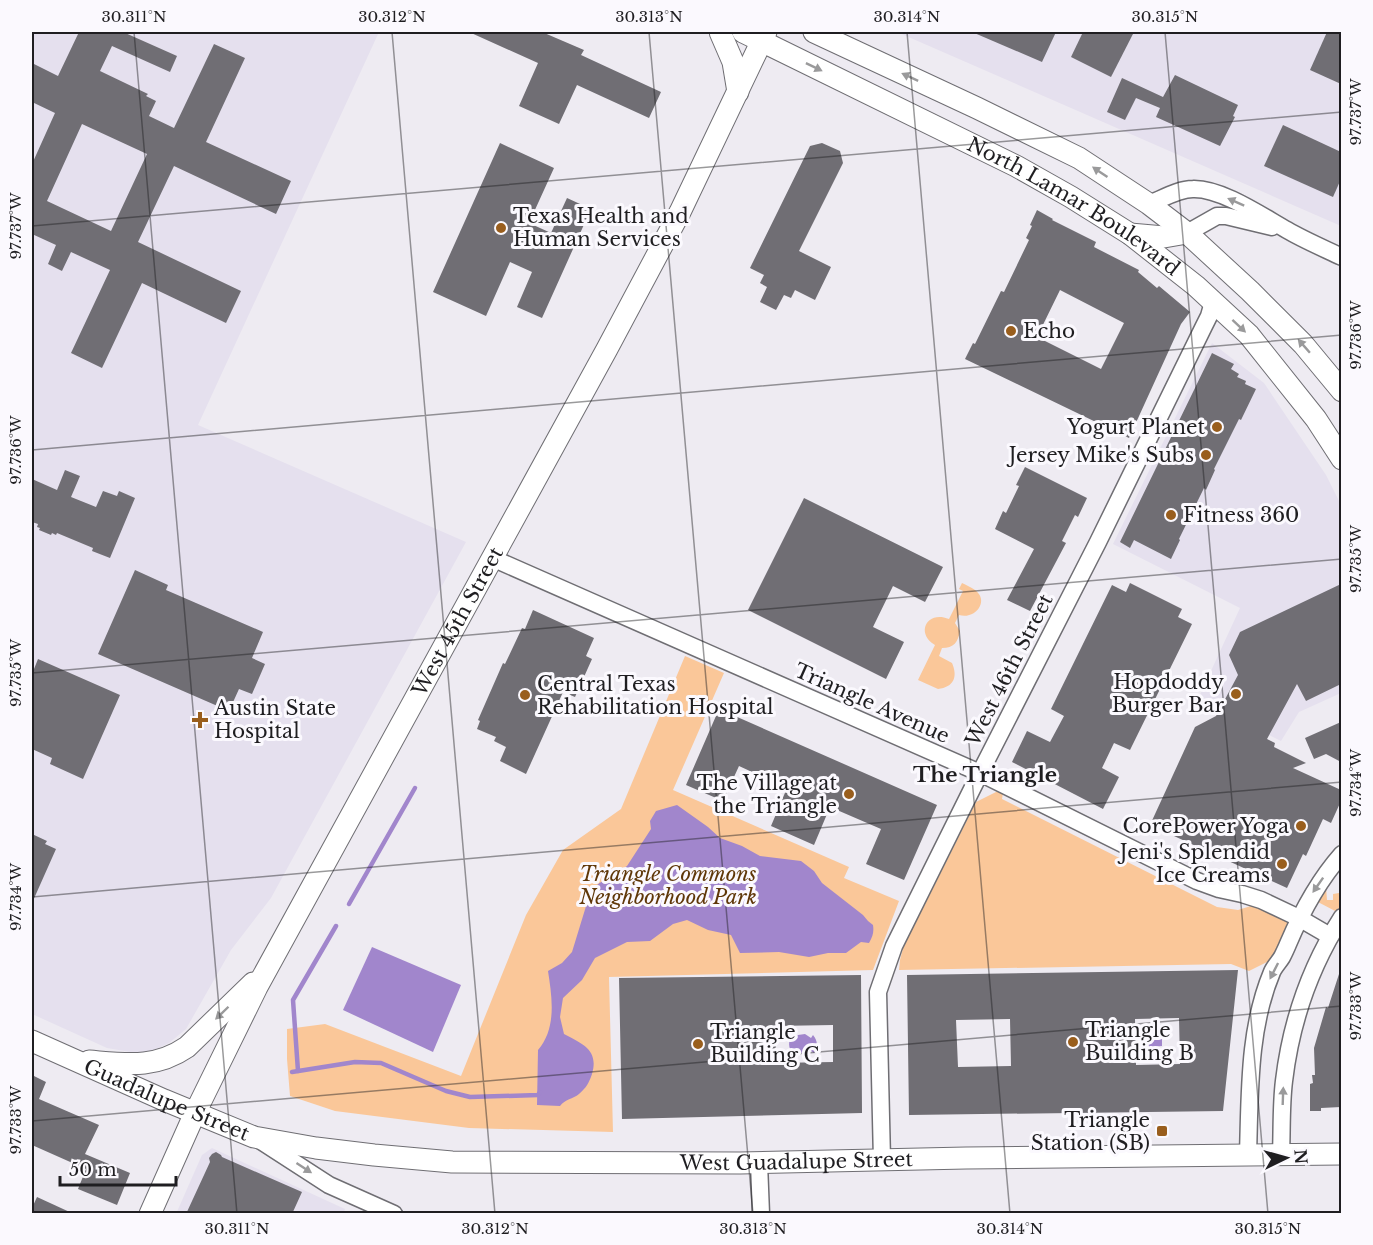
<svg xmlns="http://www.w3.org/2000/svg" width="1373" height="1245" viewBox="0 0 1373 1245" font-family="'Libre Baskerville',serif">
  <style>
    .built { fill: #e5e0ee }
    .green { fill: #fac799 }
    .water { fill: #a186cc }
    .lines { fill: none; stroke-linecap: round; stroke-linejoin: round }
    .stream { stroke: #a186cc; stroke-width: 4.5 }
    .building { fill: #706e74; fill-rule: evenodd }
    .minor-casing { stroke: #6f6e73; stroke-width: 19 }
    .major-casing { stroke: #6f6e73; stroke-width: 23 }
    .minor { stroke: #fff; stroke-width: 16 }
    .major { stroke: #fff; stroke-width: 21 }
    .oneway { fill: #9a9a9b }
    .ticks { fill: none; stroke: #1f1e21; stroke-width: 1.5; stroke-opacity: 0.45 }
    .poi-dot { fill: #995e1d; stroke: #fbf9fe; stroke-width: 2 }
    .labels { text-anchor: middle; dominant-baseline: central; stroke-width: 6; stroke-linejoin: round; paint-order: stroke }
    .street-label { font-size: 20px; fill: #1f1e21; stroke: #fbf9fe }
    .poi-label { font-size: 20px; fill: #1f1e21; stroke: #fbf9fe; text-anchor: start }
    .park-label { font-size: 20px; font-style: italic; fill: #5f3708; stroke: #fbf9fe }
    .neighbourhood-label { font-size: 21px; font-weight: bold; fill: #1f1e21; stroke: #fbf9fe }
    .neatline { fill: none; stroke: #1f1e21; stroke-width: 2 }
    .ticks-label { font-size: 15px; text-anchor: middle; fill: #1f1e21 }
  </style>
  <rect width="100%" height="100%" fill="#eeebf2"/>
  <g class="built">
    <path d="M32,32H379L198,425L466,542L271,898L231,950L186,1029L169,1043L152,1051L136,1053L107,1048L32,1014Z"/>
    <path d="M897,32H1341V226Z"/>
    <path d="M1212,343L1264,383L1326,475L1341,505V693L1299,712L1281,741L1198,699L1240,608L1113,544Z"/>
    <path d="M212,1148L345,1209L343,1214H176L202,1155Z"/>
  </g>
  <g class="green">
    <path d="M962,583C966,585 971,587 975,590C990,601 975,620 959,615L955,623L960,631C958,642 954,648 942,648L939,656L952,663C958,677 954,687 938,689L918,680L935,645C915,633 927,610 949,619L963,591L959,589Z"/>
    <path d="M685,656L724,673L673,790L849,867L844,878L899,901L873,970L609,977L613,1132L469,1128L335,1111L290,1096L287,1059V1029L325,1024L461,1076L526,915L563,850L621,809Z"/>
    <path d="M998,791L1003,793L1002,799L1217,907L1238,910L1254,905L1285,920L1289,924L1271,960L1249,971L1231,964L899,970L900,960L903,948L976,802Z"/>
    <path d="M1339,886H1341V910L1339,913L1316,901L1326,887L1327,900H1333V894L1339,893Z"/>
  </g>
  <g class="water">
    <path d="M677,805L708,827L720,838L742,846L760,856L801,861L814,871L822,883L863,915L868,921L873,925C874,932 873,936 869,943L861,942L846,953H828L809,957L779,952L740,953L731,935L708,930L687,920L673,924L650,941L627,942L595,958L582,980L563,998L560,1017L564,1034C583,1044 599,1050 592,1074C589,1083 586,1088 579,1094C573,1099 565,1099 560,1106L537,1105L538,1050C557,1028 552,997 548,971L562,963L572,952L587,903L598,884L627,866L651,829L650,821L656,811Z"/>
    <path d="M372,947L461,985L433,1052L343,1010Z"/>
    <path d="M1148,1028H1162V1046L1149,1047Z"/>
    <path d="M805,1034L811,1038L813,1035C818,1041 818,1047 814,1053L811,1051L804,1054L796,1051L793,1054C788,1048 788,1041 792,1035L795,1038L798,1035Z"/>
  </g>
  <g class="lines">
    <g class="stream">
      <path d="M349,904L415,788"/>
      <path d="M298,1071L293,1000L336,926"/>
      <path d="M292,1072L355,1062L381,1063L446,1091L470,1097L538,1095L540,1092"/>
    </g>
  </g>
  <g class="building">
    <path d="M79,32H123L177,56L170,72L112,46L100,71L148,94L146,96L156,101L149,116L174,128L214,44L245,58L206,142L291,181L276,214L174,166L138,242L241,291L226,323L142,283L102,368L71,353L110,270L71,252L62,271L48,264L56,245L32,234V164L55,113L32,102V63L58,76ZM82,124L147,154L111,231L47,201Z"/>
    <path d="M469,32H542L584,50L581,55L661,92L649,118L577,85L559,124L519,106L538,63Z"/>
    <path d="M972,32H1056L1042,62Z"/>
    <path d="M1083,32H1134L1111,77L1071,57Z"/>
    <path d="M1327,32H1335L1341,34V84L1310,70Z"/>
    <path d="M1175,75L1238,105L1233,116L1235,117L1220,146L1156,117L1160,108L1136,98L1125,120L1107,112L1122,78L1163,97Z"/>
    <path d="M1283,125L1341,152V179L1333,197L1264,166Z"/>
    <path d="M500,143L554,168L529,223L551,233L567,198L591,209L542,318L517,307L532,272L510,262L486,316L433,292Z"/>
    <path d="M822,143L840,151L843,163L799,251L831,267L815,300L795,290L791,298L784,295L776,310L760,302L767,287L760,283L764,275L750,268L810,146Z"/>
    <path d="M1037,210L1053,219L1052,220L1096,242L1094,247L1139,270L1138,272L1157,288L1159,286L1190,312L1181,324L1129,438L965,359L973,343L975,344L1001,291L1004,292L1029,240L1026,238L1032,226L1030,225ZM1060,290L1124,323L1101,369L1037,337Z"/>
    <path d="M1212,353L1234,364L1231,369L1239,374L1237,377L1246,381L1245,384L1256,389L1241,420L1239,419L1214,469L1215,470L1206,490L1204,488L1179,539L1180,540L1171,559L1134,540L1130,548L1120,542Z"/>
    <path d="M1025,467L1087,498L1078,517L1075,515L1062,541L1066,543L1030,611L1007,600L1034,549L995,529L1003,511L1006,513L1019,486L1016,485Z"/>
    <path d="M65,470L80,476L71,497L96,507L103,491L117,496L119,491L135,498L110,558L92,551L93,548L57,533L56,535L52,533L51,535L39,530L40,528L37,527L38,524L32,522V479L57,490Z"/>
    <path d="M804,498L943,567L925,602L893,586L873,627L904,642L886,679L748,610Z"/>
    <path d="M135,570L168,585L166,590L263,632L252,658L265,664L252,694L239,689L229,711L98,654Z"/>
    <path d="M1130,583L1182,609L1178,617L1192,624L1130,750L1114,743L1102,768L1119,777L1103,809L1012,762L1027,731L1050,742L1064,716L1051,709L1112,585L1126,592Z"/>
    <path d="M1341,584V684L1306,701L1297,684L1267,739L1275,743L1274,747L1306,763L1293,768L1341,790V801L1331,823L1323,819L1306,856L1303,854L1287,888L1150,825L1195,727L1216,716L1238,675L1229,655L1240,632Z"/>
    <path d="M533,610L594,638L586,656L592,659L575,697L563,692L526,774L500,761L506,747L494,741L496,737L477,729L480,721L478,720L503,663L505,664L522,628L525,629Z"/>
    <path d="M38,659L120,695L83,779L50,764L52,758L32,749V674Z"/>
    <path d="M719,709L937,805L904,880L866,864L881,829L830,807L814,845L771,826L787,788L739,766L723,801L686,785Z"/>
    <path d="M1341,722V762L1326,754L1314,759L1305,738Z"/>
    <path d="M32,834L47,841L45,844L56,849L32,903Z"/>
    <path d="M1238,970L1223,1111L909,1115L907,975ZM1179,1018L1180,1064L1136,1065L1135,1019ZM1010,1019L1011,1066L958,1067L956,1020Z"/>
    <path d="M1339,974H1341V1107L1321,1108V1111H1310V1084L1313,1083L1312,1075H1315L1314,1048L1326,1007L1328,1008Z"/>
    <path d="M861,975L862,1113L622,1119L619,978ZM833,1025V1062L776,1063L775,1026Z"/>
    <path d="M32,1075L46,1082L39,1099L99,1125L85,1154L130,1173L117,1205L78,1189L86,1169L32,1145Z"/>
    <path d="M216,1152L221,1155L222,1157L302,1192L292,1214H186L210,1162L209,1158L212,1154Z"/>
    <path d="M37,1197L74,1214H32V1208Z"/>
  </g>
  <g class="lines">
    <g class="minor-casing">
      <g id="minor">
        <path d="M1149,204C1162,199 1178,189 1193,189C1221,188 1262,216 1287,230C1304,240 1323,248 1342,257"/>
        <path d="M1187,233L1217,216H1226L1272,227"/>
        <path d="M492,558L980,773L1197,881L1219,889L1242,894L1261,900L1299,918L1330,936"/>
        <path d="M261,1141L329,1185L394,1214"/>
        <path d="M1248,1154C1250,1094 1248,1029 1272,972C1274,967 1279,962 1282,957C1284,953 1286,949 1288,944C1302,911 1318,881 1342,854"/>
        <path d="M1281,1154C1282,1130 1281,1105 1284,1081C1291,1022 1310,967 1342,917"/>
        <path d="M882,1160L878,992L894,946L980,773L1098,542L1204,326L1209,316L1213,302"/>
        <path d="M759,1163L761,1214"/>
      </g>
    </g>
    <g class="major-casing">
      <g id="major">
        <path d="M720,32L733,62L738,92"/>
        <path id="s1" d="M743,32L1016,166L1071,197L1130,234L1196,286L1249,335L1316,419L1342,459"/>
        <path d="M814,32L977,108L1079,158L1149,204L1187,233L1250,291L1303,344L1342,391"/>
        <path d="M1130,234L1164,237L1187,233"/>
        <path id="s2" d="M32,1041L164,1100L254,1137L316,1148L374,1155L452,1162L740,1163L966,1158L1342,1154"/>
        <path d="M89,1061C126,1064 155,1069 187,1047L253,983"/>
        <path id="s3" d="M150,1214L195,1113L257,987L607,349L680,212L766,32"/>
      </g>
    </g>
    <use href="#minor" class="minor"/>
    <use href="#major" class="major"/>
  </g>
  <defs><path id="oneway-solid" d="M-6-.8H1V-3.2L6.5 0L1 3.2V.8H-6Z" transform="scale(1.5)"/></defs>
  <g class="oneway">
    <use href="#oneway-solid" transform="translate(814 67) rotate(26)"/>
    <use href="#oneway-solid" transform="translate(910 77) rotate(-155)"/>
    <use href="#oneway-solid" transform="translate(1100 172) rotate(-146)"/>
    <use href="#oneway-solid" transform="translate(1236 202) rotate(-156)"/>
    <use href="#oneway-solid" transform="translate(1239 326) rotate(43)"/>
    <use href="#oneway-solid" transform="translate(1304 346) rotate(-131)"/>
    <use href="#oneway-solid" transform="translate(1318 885) rotate(125)"/>
    <use href="#oneway-solid" transform="translate(1274 971) rotate(117)"/>
    <use href="#oneway-solid" transform="translate(222 1013) rotate(136)"/>
    <use href="#oneway-solid" transform="translate(1283 1096) rotate(-88)"/>
    <use href="#oneway-solid" transform="translate(304 1168) rotate(33)"/>
  </g>
  <path class="ticks" d="M134,32L237,1214M392,32L495,1214M649,32L753,1214M907,32L1010,1214M1165,32L1268,1214M32,226L1342,112M32,450L1342,335M32,673L1342,559M32,897L1342,782M32,1121L1342,1006"/>
  <g class="poi-dot">
    <circle cx="501" cy="228" r="6"/>
    <circle cx="1011" cy="331" r="6"/>
    <circle cx="1217" cy="427" r="6"/>
    <circle cx="1206" cy="455" r="6"/>
    <circle cx="1171" cy="515" r="6"/>
    <circle cx="1236" cy="694" r="6"/>
    <circle cx="525" cy="695" r="6"/>
    <path d="M197 711h6v6h6v6h-6v6h-6v-6h-6v-6h6z"/>
    <circle cx="849" cy="794" r="6"/>
    <circle cx="1301" cy="826" r="6"/>
    <circle cx="1282" cy="864" r="6"/>
    <circle cx="1073" cy="1042" r="6"/>
    <circle cx="698" cy="1044" r="6"/>
    <rect x="1156" y="1125" width="12" height="12" rx="3"/>
  </g>
  <g class="labels">
    <g class="street-label">
      <text stroke="none"><textPath href="#s1" startOffset="374">North Lamar Boulevard</textPath></text>
      <text stroke="none"><textPath href="#s3" startOffset="668">West 45th Street</textPath></text>
      <text transform="translate(1009 670) rotate(-63)">West 46th Street</text>
      <text transform="translate(872 703) rotate(24)">Triangle Avenue</text>
      <text stroke="none"><textPath href="#s2" startOffset="147">Guadalupe Street</textPath></text>
      <text stroke="none"><textPath href="#s2" startOffset="786">West Guadalupe Street</textPath></text>
    </g>
    <g class="poi-label">
      <text x="513" y="216">Texas Health and<tspan x="513" dy="23">Human Services</tspan></text>
      <text x="1023" y="331">Echo</text>
      <text x="1205" y="427" text-anchor="end">Yogurt Planet</text>
      <text x="1194" y="455" text-anchor="end">Jersey Mike's Subs</text>
      <text x="1183" y="515">Fitness 360</text>
      <text x="1224" y="682" text-anchor="end">Hopdoddy<tspan x="1224" dy="23">Burger Bar</tspan></text>
      <text x="537" y="684">Central Texas<tspan x="537" dy="23">Rehabilitation Hospital</tspan></text>
      <text x="214" y="708">Austin State<tspan x="214" dy="23">Hospital</tspan></text>
      <text x="837" y="783" text-anchor="end">The Village at<tspan x="837" dy="23">the Triangle</tspan></text>
      <text x="1289" y="826" text-anchor="end">CorePower Yoga</text>
      <text x="1270" y="852" text-anchor="end">Jeni's Splendid<tspan x="1270" dy="23">Ice Creams</tspan></text>
      <text x="1085" y="1030">Triangle<tspan x="1085" dy="23">Building B</tspan></text>
      <text x="710" y="1032">Triangle<tspan x="710" dy="23">Building C</tspan></text>
      <text x="1150" y="1120" text-anchor="end">Triangle<tspan x="1150" dy="23">Station (SB)</tspan></text>
    </g>
    <g class="park-label">
      <text x="668" y="874">Triangle Commons<tspan x="668" dy="23">Neighborhood Park</tspan></text>
    </g>
    <g class="neighbourhood-label">
      <text x="985" y="775">The Triangle</text>
    </g>
  </g>
  <rect width="1373" height="1245" fill="none" stroke="#fbf9fe" stroke-width="66"/>
  <g transform="translate(1286 1158) rotate(85)" stroke="#fbf9fe" stroke-width="4.5" paint-order="stroke">
  <path d="M0-4.5L10 22L0 15L-10 22Z" fill="#1f1e21"/>
  <text y="-9" font-size="16" font-weight="bold" text-anchor="middle" fill="#1f1e21">N</text>
  </g>
  <path d="M60 1176v9h116v-9" fill="none" stroke="#1f1e21" stroke-width="3"/>
  <text x="69" y="1176" font-size="18" fill="#1f1e21" stroke="#fbf9fe" stroke-width="4.5" paint-order="stroke">50 m</text>
  <rect x="33" y="33" width="1307" height="1179" class="neatline"/>
  <g class="ticks-label">
    <text x="134" y="22">30.311°N</text>
    <text x="392" y="22">30.312°N</text>
    <text x="649" y="22">30.313°N</text>
    <text x="907" y="22">30.314°N</text>
    <text x="1165" y="22">30.315°N</text>
    <text transform="translate(1356 112) rotate(-90)" y="5">97.737°W</text>
    <text transform="translate(16 226) rotate(-90)" y="5">97.737°W</text>
    <text transform="translate(1356 335) rotate(-90)" y="5">97.736°W</text>
    <text transform="translate(16 450) rotate(-90)" y="5">97.736°W</text>
    <text transform="translate(1356 559) rotate(-90)" y="5">97.735°W</text>
    <text transform="translate(16 673) rotate(-90)" y="5">97.735°W</text>
    <text transform="translate(1356 783) rotate(-90)" y="5">97.734°W</text>
    <text transform="translate(16 897) rotate(-90)" y="5">97.734°W</text>
    <text transform="translate(1356 1006) rotate(-90)" y="5">97.733°W</text>
    <text transform="translate(16 1120) rotate(-90)" y="5">97.733°W</text>
    <text x="237" y="1234">30.311°N</text>
    <text x="495" y="1234">30.312°N</text>
    <text x="753" y="1234">30.313°N</text>
    <text x="1010" y="1234">30.314°N</text>
    <text x="1268" y="1234">30.315°N</text>
  </g>
</svg>
